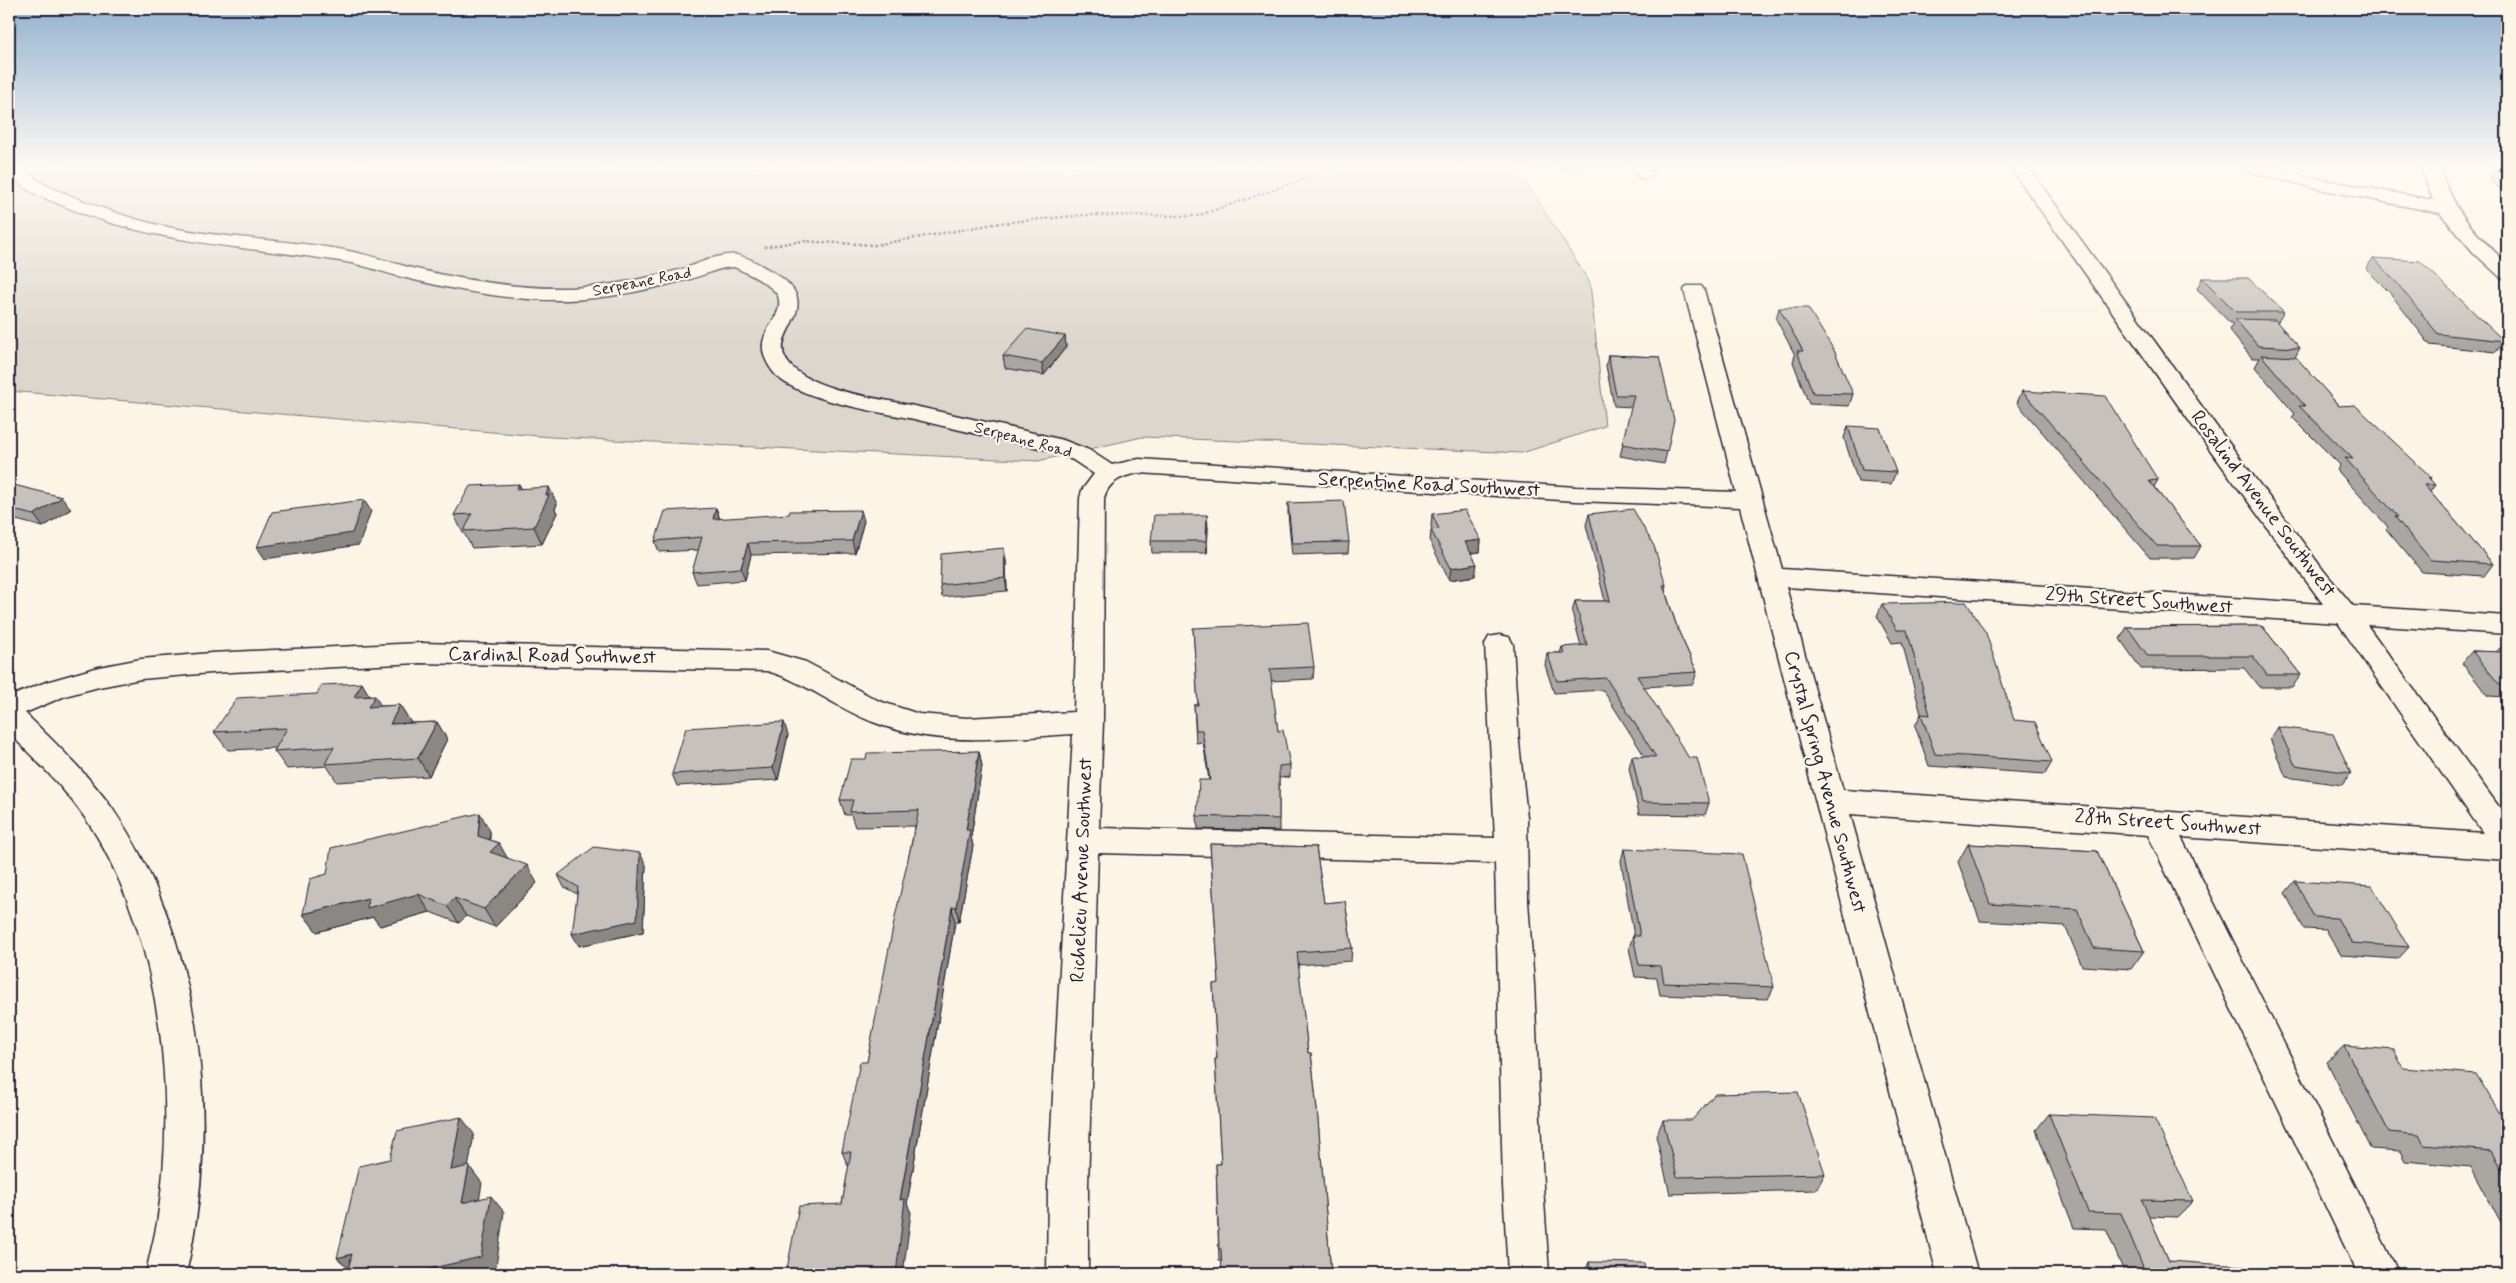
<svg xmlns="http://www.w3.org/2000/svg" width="2516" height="1283" viewBox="0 0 2516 1283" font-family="Mynerve,sans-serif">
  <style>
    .green { fill: #dcd6cc; stroke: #7f7c84 }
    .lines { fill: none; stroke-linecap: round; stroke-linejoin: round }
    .minor-casing { stroke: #22223b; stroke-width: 3 }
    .path { stroke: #22223b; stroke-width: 2.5; stroke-dasharray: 2.5 2.5; stroke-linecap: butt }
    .minor { fill: #fcf5e5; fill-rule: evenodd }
    .wall { fill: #aaa6a1; stroke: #22223b }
    .shaded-wall { fill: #8b8783; stroke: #22223b }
    .building { fill: #c6c1bb; stroke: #22223b }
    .labels { text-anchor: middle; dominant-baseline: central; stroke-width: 4.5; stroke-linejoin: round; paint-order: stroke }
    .far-street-label { font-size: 16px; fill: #22223b; stroke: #fcf5e5 }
    .street-label { font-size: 20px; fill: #22223b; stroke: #fcf5e5 }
  </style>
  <rect width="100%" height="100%" fill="#fcf5e5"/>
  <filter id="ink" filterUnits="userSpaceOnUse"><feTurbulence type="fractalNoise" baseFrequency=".02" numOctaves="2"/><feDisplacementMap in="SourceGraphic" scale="10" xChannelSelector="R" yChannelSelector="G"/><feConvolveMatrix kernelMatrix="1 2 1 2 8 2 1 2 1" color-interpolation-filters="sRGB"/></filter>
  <g filter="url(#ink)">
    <path class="green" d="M9,167H1512L1526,182L1590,283L1605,426L1522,453L1142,437L1038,461L551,437L9,391Z"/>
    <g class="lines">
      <g class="minor-casing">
        <g id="minor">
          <path d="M9,167H26C34,183 53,188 69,195C100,208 131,219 163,226C223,239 284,239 344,250C367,254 389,262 412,268C463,280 517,289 569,288C607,287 643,279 679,270C697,265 718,253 736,255C749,257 762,266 773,272C834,309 758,334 792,367C819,392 879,398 914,406C964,417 1014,428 1063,440L1089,450L1112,465L1139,459L1576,487L1736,492L1684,290L1687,286H1701L1704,290L1782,569L2323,604L2192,425L2010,167H2028L2208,415L2324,571L2353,606L2507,616V634L2367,625L2507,818V860L2181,837L2399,1274H2358L2148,835L1850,814L1978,1274H1937L1740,507L1576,501L1139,473C1122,476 1109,481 1104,498L1103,722L1099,828L1495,838L1485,644L1489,637L1499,635L1509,637L1513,644L1519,743L1527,817L1528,901L1534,984L1543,1186L1549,1274H1508L1503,1186L1495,863L1098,853L1088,1186V1274H1047L1048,1186L1073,734C1005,738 938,748 873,722C836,708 806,682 767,671L420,663L211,673L141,679L99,687L65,696L25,713C55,743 87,773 112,808C203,940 221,1121 186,1274H146C149,1257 154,1240 157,1223C177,1096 162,952 99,840C76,799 41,765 9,733V697L46,682L99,667L141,659L211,653L420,643L767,651L806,662L879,701L919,714L967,718L1074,712L1080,498L1082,490L1094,474L1073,460L1048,450C1003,440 959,430 914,419C880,412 796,400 774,373C743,334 787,322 778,296C774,286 744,271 734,267C719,267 705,275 690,279C650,289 609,299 567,300C513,301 459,291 406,278C384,273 363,264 340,261C239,245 155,245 59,204C40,196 15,188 9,167ZM1786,587L2338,623L2483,833L1843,790Z"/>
          <path d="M1631,167H1649L1654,174L1651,178H1639Z"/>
          <path d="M2243,167H2272L2324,180L2433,200L2421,167H2439C2455,212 2472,231 2507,263V279L2500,277L2474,253L2440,213L2324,190L2246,171Z"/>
        </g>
      </g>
      <path class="path" d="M764,247L802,241L875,245L1000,223L1085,215L1197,216L1340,167"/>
      <use href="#minor" class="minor"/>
    </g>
    <g class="wall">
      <path d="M1556,167H1588V169H1557Z"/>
      <path d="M2491,167H2507V197L2490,180Z"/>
      <path d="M2373,258L2504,341L2496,352L2430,345L2390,293L2366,269Z"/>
      <path d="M2202,278L2284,312L2277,323L2300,348L2295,357L2339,406L2431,477L2430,480L2435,485L2430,492L2493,564L2484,576L2422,572L2386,529L2388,527L2337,470L2340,465L2292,417L2295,414L2255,367L2260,358H2252L2229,330L2233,323H2230L2197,289Z"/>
      <path d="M1779,308L1853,394L1849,406L1809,404L1793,362L1795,355L1776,319Z"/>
      <path d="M1065,336L1066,347L1044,375L1005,368L1003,356Z"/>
      <path d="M1608,355L1659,357L1667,452L1664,464L1620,456L1632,407L1614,406L1606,366Z"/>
      <path d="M2022,391L2158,480L2154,487L2201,546L2194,558H2150L2017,403Z"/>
      <path d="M1848,426L1896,472L1891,484L1858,482L1844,438Z"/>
      <path d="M9,484L71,509L43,527L9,518Z"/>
      <path d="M519,484L521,488L557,504L555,509L557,513L542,544L472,548L464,533H463L454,515Z"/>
      <path d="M1288,503L1349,542L1348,553L1292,555L1288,514Z"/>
      <path d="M716,508L720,519L864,521L855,553L751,555L745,580L697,584L692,572L699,550L659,552L655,541Z"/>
      <path d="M1432,514L1481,540L1480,552L1471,553L1475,576L1449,580L1430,542L1431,530H1432L1431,526Z"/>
      <path d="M1589,514L1666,585L1665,590L1678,630L1697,672L1693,684L1644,687L1709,803L1705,815L1639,814L1629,768L1632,756L1645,757L1603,690L1554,693L1545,665L1547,653H1560L1562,647L1581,646L1572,612L1575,601H1605L1586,525Z"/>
      <path d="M1208,527L1207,553H1152L1151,541Z"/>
      <path d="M1006,560L1007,591L942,597L940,585Z"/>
      <path d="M1882,604L2014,720L2052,762L2045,774L1929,766L1915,726L1921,714L1902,642L1892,643L1877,616Z"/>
      <path d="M2262,626L2301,675L2292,687H2259L2244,668L2141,669L2120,639L2127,627Z"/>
      <path d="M1193,628L1314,667L1313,679L1271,681L1278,731L1290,765V777L1279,778V831L1198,829L1197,816L1209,780L1203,742L1196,743L1194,705H1198Z"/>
      <path d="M2500,648H2507V697L2488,696L2462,663L2472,651L2496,652Z"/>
      <path d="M370,696L381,706L400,705L411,723L437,722L447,739L429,776L337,782L327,766L287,769L274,751L276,748L228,750L214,732Z"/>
      <path d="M2278,727L2351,773L2342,785L2286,777L2270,739Z"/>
      <path d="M788,735L778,780L677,786L672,774Z"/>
      <path d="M979,751L982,766L971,837L973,846L959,922H955L907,1204L911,1213L842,1204L849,1166H848L842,1152L867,1062L915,826L855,827L851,815H845L840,800L866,759Z"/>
      <path d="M490,831V840L508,858L537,883L495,927L466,916L459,923L430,912L380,926L373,917L317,932L303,914L327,874Z"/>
      <path d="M1210,844L1316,847L1324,903L1345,901L1352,948L1351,961L1298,965L1308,1053H1311L1318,1120L1331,1273L1348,1272V1274H1222V1261H1219L1216,1164H1221L1215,1059H1217L1213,984L1219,983Z"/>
      <path d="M1968,844L2097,851L2144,951L2131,969L2082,966L2065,926L1980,921L1958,862Z"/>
      <path d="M1624,849L1774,987L1768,999L1660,995L1657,978L1635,977L1629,948L1633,936H1634L1621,861Z"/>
      <path d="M646,865L643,932L579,946L577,894L564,887L558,875Z"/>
      <path d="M2295,881L2409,947L2398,959L2341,955L2326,930L2304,929L2285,893Z"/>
      <path d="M2344,1046L2403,1068L2507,1125V1228H2504L2471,1167L2405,1161L2400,1151L2371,1149L2327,1062Z"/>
      <path d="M2049,1114L2193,1201L2177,1217L2149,1216L2169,1261L2246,1274H2125L2106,1229L2074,1228L2036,1130Z"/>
      <path d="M1663,1120L1825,1174L1816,1190L1670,1194L1656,1136Z"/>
      <path d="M1589,1262L1646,1274H1584Z"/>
    </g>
    <g class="shaded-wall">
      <path d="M1065,336L1066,347L1044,375L1042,363Z"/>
      <path d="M519,484L526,501L516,489Z"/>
      <path d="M549,487L557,504L555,509L557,513L542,544L534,527Z"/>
      <path d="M62,497L71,509L43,527L34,515Z"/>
      <path d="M364,500L371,511L359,545L265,559L257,547Z"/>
      <path d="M716,508L720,520L713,519Z"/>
      <path d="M861,510L864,521L855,553L852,541Z"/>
      <path d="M1207,515L1208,527L1207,553L1206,541Z"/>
      <path d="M1481,540L1480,552L1464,554L1465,542Z"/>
      <path d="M748,543L751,555L745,580L741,568Z"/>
      <path d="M1004,548L1006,560L1007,591L1005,578Z"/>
      <path d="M1477,564L1475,576L1449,580L1451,568Z"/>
      <path d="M362,683L372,700L375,696L386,714L380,725L354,697Z"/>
      <path d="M400,705L411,723L390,724Z"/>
      <path d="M437,722L447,739L429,776L418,758Z"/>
      <path d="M784,722L788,735L778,780L773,768Z"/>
      <path d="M979,751L982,766L971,837L973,846L959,922L956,907L966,830Z"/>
      <path d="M480,813L490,831L489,854L478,836Z"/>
      <path d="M499,843L509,861L490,852Z"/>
      <path d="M640,853L646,865L643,932L579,946L572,934Z"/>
      <path d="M527,865L537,883L495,927L484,909Z"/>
      <path d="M418,894L430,912L380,926L373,917L317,932L303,914L368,898Z"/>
      <path d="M454,898L466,916L459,923L447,906Z"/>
      <path d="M952,907L955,922L907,1204L911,1213L903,1274H896L900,1200Z"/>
      <path d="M461,1117L474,1134L465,1186L451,1170Z"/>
      <path d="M469,1166L482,1183L476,1219L462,1203Z"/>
      <path d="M491,1196L504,1212L495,1273L488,1274H407Z"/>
      <path d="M352,1254L354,1273L337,1258Z"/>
    </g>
    <g class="building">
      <path d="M2497,167H2507V181L2497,170Z"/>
      <path d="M2373,258L2420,261L2504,341L2438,334L2396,282Z"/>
      <path d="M2202,278H2248L2284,312H2236Z"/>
      <path d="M1779,308H1808L1835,352L1853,394L1813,393L1797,351H1803Z"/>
      <path d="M2235,319L2275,320L2300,348L2258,346Z"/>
      <path d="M1027,329L1065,336L1042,363L1003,356Z"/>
      <path d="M1608,355L1659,357L1674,420L1667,452L1622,444L1634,395H1616Z"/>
      <path d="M2261,355L2296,357L2339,406L2355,405L2431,477H2428L2435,485H2424L2493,564L2431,560L2395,517H2398L2345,458L2353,459L2299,406H2305Z"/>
      <path d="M2022,391L2105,396L2158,480L2149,481L2201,546H2157Z"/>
      <path d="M1848,426L1880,428L1896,472L1862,470Z"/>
      <path d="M9,484H10L62,497L34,515L9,509Z"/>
      <path d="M519,484L516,489L549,487L546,495H549L534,527L464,531L472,514L454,515L470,486Z"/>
      <path d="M364,500L352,533L257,547L272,512Z"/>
      <path d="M1344,501L1349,542L1292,543L1288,503Z"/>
      <path d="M716,508L713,519L789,514L790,511L861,510L852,541L748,543L741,568L692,572L702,537L655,541L665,511Z"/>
      <path d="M1633,509L1654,546L1666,585H1663L1678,630L1697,672L1637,676L1689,758H1697L1709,803L1642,802L1632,756L1656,757L1606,678L1557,681L1547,653H1564L1562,647L1587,645L1575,601H1610L1589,514Z"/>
      <path d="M1465,510L1481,540L1465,542L1477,564L1451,568L1431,530L1439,529L1432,514Z"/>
      <path d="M1154,515H1207L1206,541H1151Z"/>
      <path d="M1004,548L1005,578L940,585L941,554Z"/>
      <path d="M1966,602L1986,633L2014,720L2035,722L2052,762L1935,754L1921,714L1930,715L1907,630H1897L1882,604Z"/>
      <path d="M1308,623L1314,667L1270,669L1278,731L1283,730L1290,765L1279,766V819L1197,816L1199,780H1210L1202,730H1196L1194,705H1198L1193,628Z"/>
      <path d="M2262,626L2301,675H2267L2253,656H2148L2127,627Z"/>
      <path d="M2500,648H2507V685L2499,684L2472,651L2504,652Z"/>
      <path d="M362,683L354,697L375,696L368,707L400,705L390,724L437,722L418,758L325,764L334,747L274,751L287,728L214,732L237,698L317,694L322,685Z"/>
      <path d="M784,722L773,768L672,774L686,728Z"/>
      <path d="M2278,727L2333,734L2351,773L2295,765Z"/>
      <path d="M979,751L966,830H970L956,907H952L900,1200L905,1199L896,1274H786L799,1206L842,1204L851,1152H842L860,1062H867L895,917L919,810L850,812L853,800H840L851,759H866L867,753Z"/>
      <path d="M480,813L478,836L499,843L490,852L527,865L484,909L454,898L447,906L418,894L367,908L368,898L303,914L310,879L327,874L331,848Z"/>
      <path d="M1210,844L1316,847L1324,903L1345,901L1352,948L1297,952L1308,1053H1311L1318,1120L1331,1273L1348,1272V1274H1222L1221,1249H1219L1216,1164H1221L1215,1059H1217L1213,984L1219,983Z"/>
      <path d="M1968,844L2097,851L2144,951L2094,948L2077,909L1990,904Z"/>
      <path d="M594,847L640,853L637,920L572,934L578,887L558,875Z"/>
      <path d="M1624,849L1742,854L1774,987L1664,983L1661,966L1639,965L1633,936H1640Z"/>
      <path d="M2295,881L2372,886L2409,947L2352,943L2337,918L2314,917Z"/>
      <path d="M2344,1046L2394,1050L2403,1068L2476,1074L2507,1125V1179L2491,1151L2424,1145L2419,1135L2389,1132Z"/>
      <path d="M1798,1092L1825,1174L1677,1177L1663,1120H1692L1715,1094Z"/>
      <path d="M2049,1114L2154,1118L2193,1201L2142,1200L2169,1261L2243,1266L2246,1274H2146L2121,1213L2088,1212Z"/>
      <path d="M461,1117L451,1170L469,1166L462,1203L491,1196L481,1257L407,1274H347L352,1254L337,1258L359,1166L390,1159L397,1131Z"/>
      <path d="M1589,1262L1644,1263L1646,1274H1591Z"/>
    </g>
  </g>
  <linearGradient id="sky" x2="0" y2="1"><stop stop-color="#92b1d0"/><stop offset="0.48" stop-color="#fefaf3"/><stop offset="1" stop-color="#fefaf3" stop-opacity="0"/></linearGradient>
  <rect width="2516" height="346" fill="url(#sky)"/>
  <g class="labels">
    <g class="far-street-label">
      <text transform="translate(642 282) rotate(-11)">Serpeane Road</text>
      <text transform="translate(1023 440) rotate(15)">Serpeane Road</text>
    </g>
    <g class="street-label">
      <text transform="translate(1429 485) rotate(3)">Serpentine Road Southwest</text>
      <text transform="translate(2263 504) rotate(53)">Rosalind Avenue Southwest</text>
      <text transform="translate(2139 601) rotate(4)">29th Street Southwest</text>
      <text transform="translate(552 656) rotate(1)">Cardinal Road Southwest</text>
      <text transform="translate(1825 782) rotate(75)">Crystal Spring Avenue Southwest</text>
      <text transform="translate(2168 823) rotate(4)">28th Street Southwest</text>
      <text transform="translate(1082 870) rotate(-88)">Richelieu Avenue Southwest</text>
    </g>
  </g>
  <rect width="2516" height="1283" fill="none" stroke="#fcf5e5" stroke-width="30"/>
  <rect x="15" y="15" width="2486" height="1253" fill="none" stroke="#22223b" stroke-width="2" filter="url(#ink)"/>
</svg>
